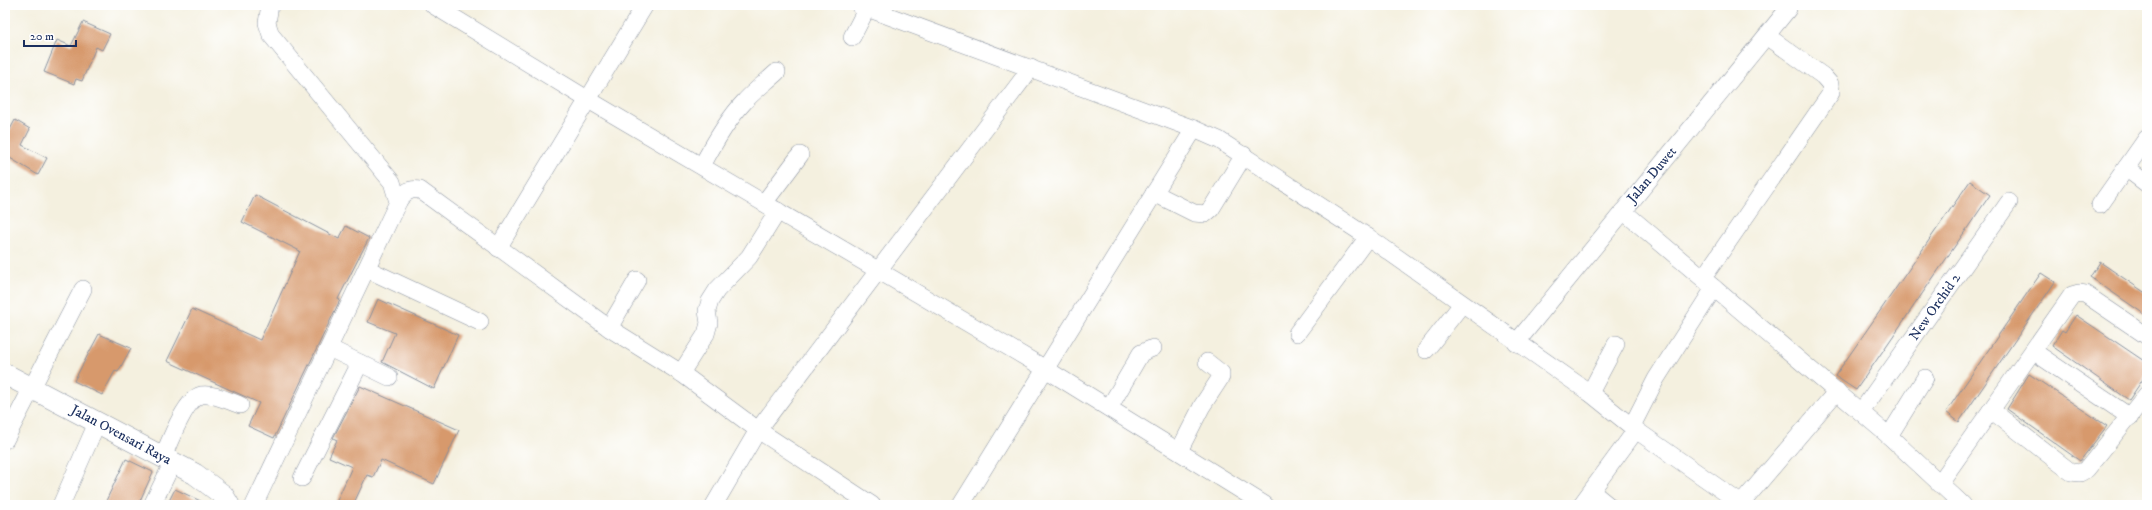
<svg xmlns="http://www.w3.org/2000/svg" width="2152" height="510" viewBox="0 0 2152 510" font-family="'IM FELL DW Pica',serif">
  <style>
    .building { fill: #d7996c }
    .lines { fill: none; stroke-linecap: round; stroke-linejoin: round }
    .minor-casing { stroke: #88909e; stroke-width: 18 }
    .major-casing { stroke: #88909e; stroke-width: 22 }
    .minor { stroke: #fff; stroke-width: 17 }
    .major { stroke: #fff; stroke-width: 21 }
    .labels { text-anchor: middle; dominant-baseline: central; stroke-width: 3; stroke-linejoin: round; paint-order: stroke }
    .street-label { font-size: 14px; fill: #1b2f5e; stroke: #fff }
  </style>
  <rect width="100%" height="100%" fill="#fff"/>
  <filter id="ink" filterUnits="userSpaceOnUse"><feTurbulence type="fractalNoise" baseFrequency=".025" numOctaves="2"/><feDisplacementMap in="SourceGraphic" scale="8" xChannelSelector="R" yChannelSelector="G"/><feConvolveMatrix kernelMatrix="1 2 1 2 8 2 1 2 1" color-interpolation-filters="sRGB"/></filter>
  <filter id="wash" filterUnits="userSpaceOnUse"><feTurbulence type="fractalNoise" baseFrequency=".012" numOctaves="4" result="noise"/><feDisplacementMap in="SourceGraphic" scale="16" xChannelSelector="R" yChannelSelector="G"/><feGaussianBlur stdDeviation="0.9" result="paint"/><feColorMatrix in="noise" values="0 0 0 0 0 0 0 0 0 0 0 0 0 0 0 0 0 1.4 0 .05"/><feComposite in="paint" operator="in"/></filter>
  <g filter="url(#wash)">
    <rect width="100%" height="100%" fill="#f4f0df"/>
    <g id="blocks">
      <g class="building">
        <path d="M83,22L110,34L102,50L96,47L82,81L76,79L74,84L44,72L57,40L71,46Z"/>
        <path d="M15,120L30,129L22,145L47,158L38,175L5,155V139Z"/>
        <path d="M1970,181L1990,195L1856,390L1835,376Z"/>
        <path d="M255,195L339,239L346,226L369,238L338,299L340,300L274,438L248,426L259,403L167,361L192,309L260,340L300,251L242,222Z"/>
        <path d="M2100,262L2147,294V316L2090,277Z"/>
        <path d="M2041,273L2055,282L1959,422L1946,412Z"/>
        <path d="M378,299L458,335L434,389L382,362L395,333L368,322Z"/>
        <path d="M2076,315L2147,363V373L2129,400L2052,346L2062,330L2065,332Z"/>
        <path d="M99,334L131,348L118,372L115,371L102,395L74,381Z"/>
        <path d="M2029,374L2107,426L2080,461L2007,409Z"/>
        <path d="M360,386L459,430L434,484L381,460L373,477L367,475L353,505H335L352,467L329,457L337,440L333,438Z"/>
        <path d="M126,459L153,472L138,505H104Z"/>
        <path d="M175,489L209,505H167Z"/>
      </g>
    </g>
  </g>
  <g filter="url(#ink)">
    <use href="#blocks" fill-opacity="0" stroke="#88909e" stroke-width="1"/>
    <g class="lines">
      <g class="minor-casing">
        <g id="minor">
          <path d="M433,5L587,99L1044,368L1265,505"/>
          <path d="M859,5L1194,129L1219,140L1368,237L1590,393L1636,430L1743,505"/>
          <path d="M852,37L867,8"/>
          <path d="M702,166C714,143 727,120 745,101C754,91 766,82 777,72"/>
          <path d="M2126,168L2147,184"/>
          <path d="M1154,193L1194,213L1205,214L1211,209L1244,155"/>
          <path d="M398,202C403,193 410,188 420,190L609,328L681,373L758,430L872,505"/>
          <path d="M764,203L800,155"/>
          <path d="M2100,205L2147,138"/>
          <path d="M1623,211L1889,436L1963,505"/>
          <path d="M498,248L645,5"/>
          <path d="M367,269L480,322"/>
          <path d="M1703,278L1831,93L1830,84L1823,76L1767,36"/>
          <path d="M609,328L637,280"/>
          <path d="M1297,333L1368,237"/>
          <path d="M1516,343L1788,9"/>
          <path d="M1426,350L1462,304"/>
          <path d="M2033,351L2130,417"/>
          <path d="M360,363L389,377"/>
          <path d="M681,373L706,334L709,323L707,311L710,301L717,290L749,257L778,211"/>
          <path d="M1590,393L1616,344"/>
          <path d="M1109,408L1141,353L1153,348"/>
          <path d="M1991,410L2071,472L2080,473L2087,469L2147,394"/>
          <path d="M1861,412L2009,202"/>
          <path d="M1632,426L1656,379L1714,288"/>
          <path d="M1889,436L1925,378"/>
          <path d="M5,440L83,289"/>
          <path d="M1179,451L1202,406L1221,377V373L1207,362"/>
          <path d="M163,457C169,443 186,398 201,395C214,393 228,401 240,405"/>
          <path d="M302,478L360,363L329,348"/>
          <path d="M1939,484L2072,295L2079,293L2085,294L2147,336"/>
          <path d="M1592,492L1608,505"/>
          <path d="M1741,504L1837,391"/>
          <path d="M61,505L97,423"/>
          <path d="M152,505L173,462"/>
          <path d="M254,505L398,202L392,182L271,35L267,23L270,5"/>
          <path d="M714,505L758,430L1031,68"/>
          <path d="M961,505L1194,129"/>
          <path d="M1581,505L1636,430"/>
        </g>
      </g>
      <g class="major-casing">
        <path id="major" d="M5,374L195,474L223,495L229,505"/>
      </g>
      <use href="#minor" class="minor"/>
      <use href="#major" class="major"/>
    </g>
  </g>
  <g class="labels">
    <g class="street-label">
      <text transform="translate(1652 175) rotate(-50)">Jalan Duwet</text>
      <text transform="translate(1935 307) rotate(-55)">New Orchid 2</text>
      <text transform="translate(121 435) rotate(28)">Jalan Ovensari Raya</text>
    </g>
  </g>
  <rect width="2152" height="510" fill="none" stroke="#fff" stroke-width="20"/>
  <path d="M24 40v6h52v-6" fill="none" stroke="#1b2f5e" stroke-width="2"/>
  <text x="30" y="40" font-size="12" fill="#1b2f5e" stroke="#ffffff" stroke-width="3" paint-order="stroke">20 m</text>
</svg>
